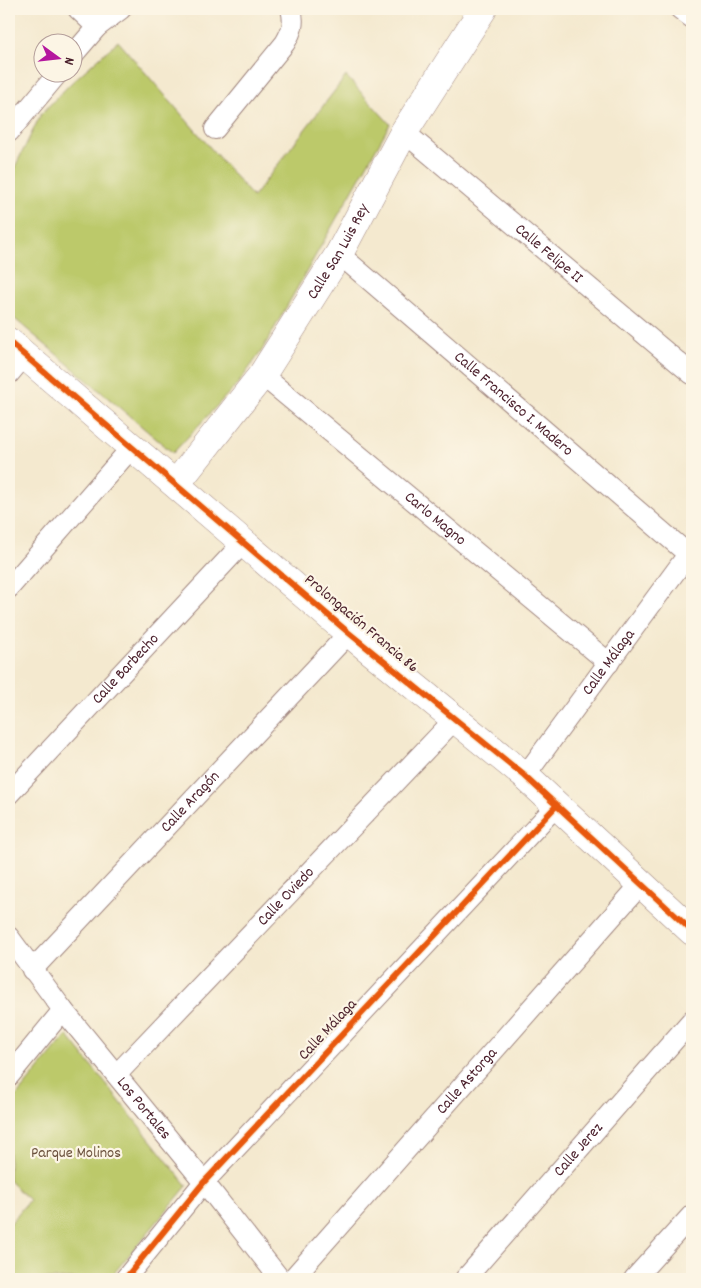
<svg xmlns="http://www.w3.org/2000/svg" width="701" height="1288" viewBox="0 0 701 1288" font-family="Dekko,sans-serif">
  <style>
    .green { fill: #bcc96a; stroke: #83744a }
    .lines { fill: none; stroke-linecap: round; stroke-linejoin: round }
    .street-casing { stroke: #9f847d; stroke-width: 22 }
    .secondary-casing { stroke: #9f847d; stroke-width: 29 }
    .street { stroke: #fff; stroke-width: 20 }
    .secondary { stroke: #fff; stroke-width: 28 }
    .cycleway-casing { stroke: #fcf5e5; stroke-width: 9 }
    .cycleway { stroke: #e8590c; stroke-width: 6 }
    .labels { text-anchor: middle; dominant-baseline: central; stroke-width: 4.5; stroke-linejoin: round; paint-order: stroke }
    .street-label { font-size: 16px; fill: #4a1f2b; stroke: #fcf5e5 }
    .park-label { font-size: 16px; fill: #6c523e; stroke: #fcf5e5 }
  </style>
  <rect width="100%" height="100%" fill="#fcf5e5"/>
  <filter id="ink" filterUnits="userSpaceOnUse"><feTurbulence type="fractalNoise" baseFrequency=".02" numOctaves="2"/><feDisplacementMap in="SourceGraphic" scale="10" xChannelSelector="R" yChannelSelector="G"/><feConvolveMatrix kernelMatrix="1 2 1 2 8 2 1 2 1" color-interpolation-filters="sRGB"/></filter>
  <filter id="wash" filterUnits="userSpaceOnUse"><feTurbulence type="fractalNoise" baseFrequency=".0096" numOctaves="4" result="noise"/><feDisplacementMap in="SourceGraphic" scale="20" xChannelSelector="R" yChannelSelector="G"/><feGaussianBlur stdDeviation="1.12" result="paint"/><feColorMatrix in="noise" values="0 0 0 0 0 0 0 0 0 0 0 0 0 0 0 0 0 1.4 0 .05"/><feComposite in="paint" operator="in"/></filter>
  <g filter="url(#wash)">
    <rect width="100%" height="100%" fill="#f4e9cf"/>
    <g class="green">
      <path d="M118,41L253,197L346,76L390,124L261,352L240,381L173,453L9,314V179L41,114L71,83Z"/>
      <path d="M67,1035L187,1186L109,1279H9V1225L29,1200L9,1181V1105Z"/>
    </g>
  </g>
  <g filter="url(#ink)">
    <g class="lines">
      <g class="street-casing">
        <g id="street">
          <path d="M78,9L97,27"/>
          <path d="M680,9L692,18"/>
          <path d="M72,56L97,27L121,9"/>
          <path d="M215,129L285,43C292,31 295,23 291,9"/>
          <path d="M9,132L59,72"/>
          <path id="s1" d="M404,132L692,374"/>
          <path id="s2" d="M339,254L688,554"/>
          <path d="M9,374L24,356"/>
          <path id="s3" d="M262,375L609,663"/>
          <path d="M9,588L132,447"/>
          <path id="s4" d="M525,776L692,549"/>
          <path id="s5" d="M9,794L243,543"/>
          <path id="s6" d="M9,937L63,1010L204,1182L280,1279"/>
          <path id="s7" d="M32,970L349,633"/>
          <path id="s8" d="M117,1074L455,719"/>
          <path d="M9,1076L63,1010"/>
          <path d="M125,1279L204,1182L557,805"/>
          <path id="s9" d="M292,1279L641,884"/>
          <path id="s10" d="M465,1279L692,1020"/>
          <path d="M634,1279L692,1215"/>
        </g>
      </g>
      <g class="secondary-casing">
        <g id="secondary">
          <path d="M9,342L349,633L525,776L692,931"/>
          <path id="s11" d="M176,484L262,375L339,254L404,132L483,9"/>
        </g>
      </g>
      <use href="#street" class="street"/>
      <use href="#secondary" class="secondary"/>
      <g class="cycleway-casing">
        <g id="cycleway">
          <path d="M9,342L349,633L525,776L692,931"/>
          <path d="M125,1279L204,1182L557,805"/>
        </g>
      </g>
      <use href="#cycleway" class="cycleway"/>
    </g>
  </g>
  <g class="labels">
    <g class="street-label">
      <text stroke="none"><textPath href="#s11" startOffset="284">Calle San Luis Rey</textPath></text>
      <text stroke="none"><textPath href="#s1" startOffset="189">Calle Felipe II</textPath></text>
      <text stroke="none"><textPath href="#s2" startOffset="230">Calle Francisco I. Madero</textPath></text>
      <text stroke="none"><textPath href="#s3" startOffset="225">Carlo Magno</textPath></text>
      <text transform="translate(361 624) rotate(40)">Prolongación Francia 86</text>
      <text stroke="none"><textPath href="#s4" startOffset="141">Calle Málaga</textPath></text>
      <text stroke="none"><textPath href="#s5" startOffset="171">Calle Barbecho</textPath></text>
      <text stroke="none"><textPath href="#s7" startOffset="231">Calle Aragón</textPath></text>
      <text stroke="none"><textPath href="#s8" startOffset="245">Calle Oviedo</textPath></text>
      <text transform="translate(328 1030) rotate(-47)">Calle Málaga</text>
      <text stroke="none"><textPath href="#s9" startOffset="264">Calle Astorga</textPath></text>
      <text stroke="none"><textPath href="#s6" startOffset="218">Los Portales</textPath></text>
      <text stroke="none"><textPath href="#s10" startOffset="172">Calle Jerez</textPath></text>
    </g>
    <g class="park-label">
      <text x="76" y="1153">Parque Molinos</text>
    </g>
  </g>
  <rect width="701" height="1288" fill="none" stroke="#fcf5e5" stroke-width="30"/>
  <g transform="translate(58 58) rotate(105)"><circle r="24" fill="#fcf5e5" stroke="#b59f9b"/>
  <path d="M0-4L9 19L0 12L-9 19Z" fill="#b5179e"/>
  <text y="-8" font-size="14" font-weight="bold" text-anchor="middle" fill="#4a1f2b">N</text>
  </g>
</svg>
